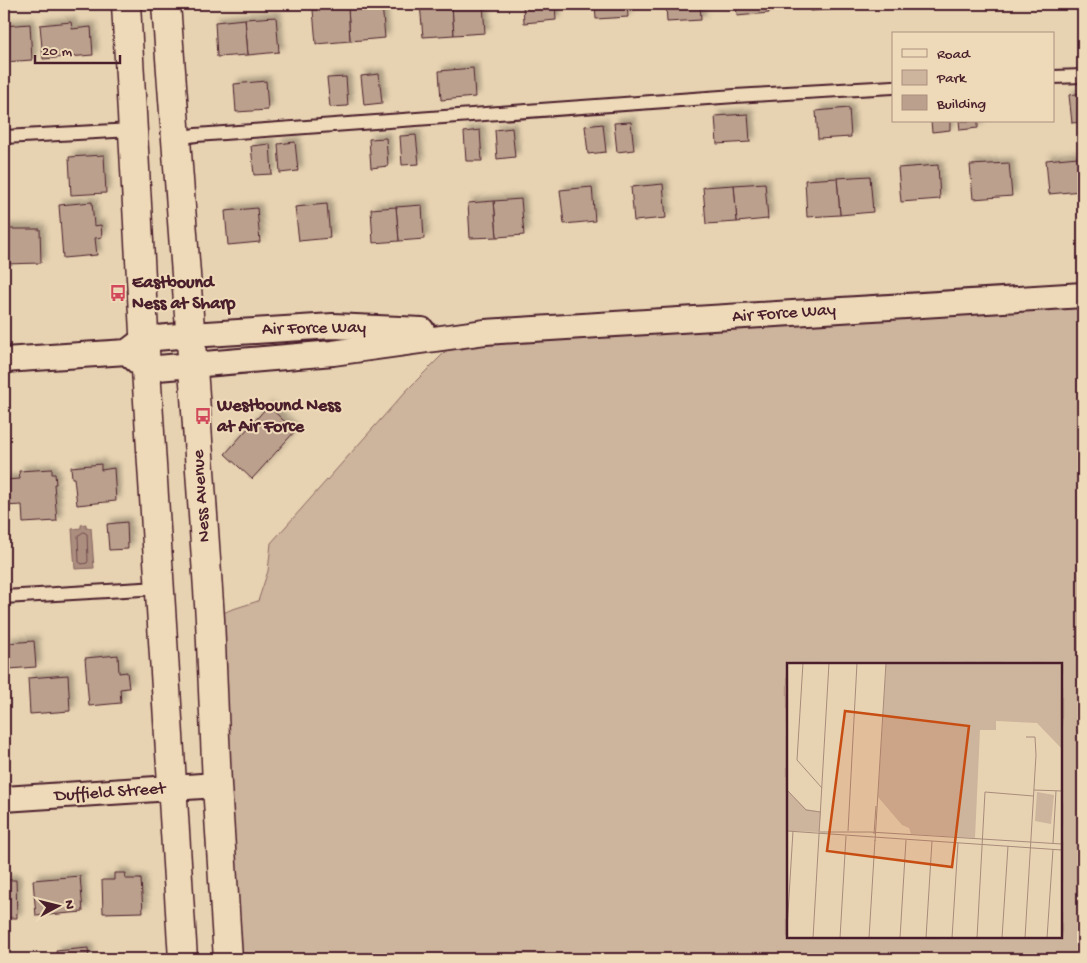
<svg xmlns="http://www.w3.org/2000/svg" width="1087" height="963" viewBox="0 0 1087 963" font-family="'Gochi Hand',sans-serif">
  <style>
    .green { fill: #cdb49c; stroke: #8c6a64; fill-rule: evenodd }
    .water { fill: #ac8e7f; stroke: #85625d }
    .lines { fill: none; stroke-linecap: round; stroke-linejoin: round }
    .shore { stroke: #714b4d; stroke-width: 1 }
    .building { fill: #bba18d; stroke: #4a1f2b; filter: url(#shadow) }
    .lane-casing { stroke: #4a1f2b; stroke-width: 16 }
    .street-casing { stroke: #4a1f2b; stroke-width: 28 }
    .secondary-casing { stroke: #4a1f2b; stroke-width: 31 }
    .lane { stroke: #eedab8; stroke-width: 12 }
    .street { stroke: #eedab8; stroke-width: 24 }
    .secondary { stroke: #eedab8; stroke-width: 28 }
    .labels { text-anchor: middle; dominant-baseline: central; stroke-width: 4; stroke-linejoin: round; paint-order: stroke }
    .poi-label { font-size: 18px; font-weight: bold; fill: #4a1f2b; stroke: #eedab8; text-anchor: start }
    .street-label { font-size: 18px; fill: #4a1f2b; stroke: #eedab8 }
    .inset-road { fill: none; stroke: #a88b7c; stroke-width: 1 }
    .view { fill: #c84d12; fill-opacity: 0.15; stroke: #c84d12; stroke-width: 2.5 }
    .inset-edge { fill: none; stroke: #4a1f2b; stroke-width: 2.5 }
  </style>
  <defs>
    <filter id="shadow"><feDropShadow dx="4.5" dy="-4.5" stdDeviation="2.5" flood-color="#0004"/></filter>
  </defs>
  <rect width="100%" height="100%" fill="#e7d3b2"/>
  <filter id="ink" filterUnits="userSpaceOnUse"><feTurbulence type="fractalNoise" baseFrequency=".02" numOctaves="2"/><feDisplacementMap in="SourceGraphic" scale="10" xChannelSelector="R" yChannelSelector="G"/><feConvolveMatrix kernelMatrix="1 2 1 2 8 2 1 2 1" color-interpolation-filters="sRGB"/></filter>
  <g filter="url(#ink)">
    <path class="green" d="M1083,295V959H228L210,619L230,610L258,601L268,571L271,543L406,391L462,335ZM788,664H1061V937H788Z"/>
    <path class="water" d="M86,524V528H91L94,568L75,569L72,529L81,528V525Z"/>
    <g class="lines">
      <path class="shore" d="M84,532L87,534L88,561L87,563L82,564L79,562L78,536Z"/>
    </g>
    <g class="building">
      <path d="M382,4L385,38L350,41L348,7Z"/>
      <path d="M420,4H452L454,35L423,37Z"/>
      <path d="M452,4H483L485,33L454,35Z"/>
      <path d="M523,4H555L556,20L524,23Z"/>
      <path d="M595,4H627L628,17L596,19Z"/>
      <path d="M666,4H700L701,20L667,22Z"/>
      <path d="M736,4H768L769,13L737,16Z"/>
      <path d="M809,4H841L842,9L810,11Z"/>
      <path d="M348,7L350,41L316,44L313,10Z"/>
      <path d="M276,17L279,52L248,55L245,19Z"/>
      <path d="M245,19L248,55L217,57L215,22Z"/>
      <path d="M71,22L72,29L91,27L93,55L43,59L40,25Z"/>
      <path d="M30,24L32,60L4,62V26Z"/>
      <path d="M473,68L475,97L441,100L439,71Z"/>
      <path d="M379,74L382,103L364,105L361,76Z"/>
      <path d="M346,77L348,106L330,107L327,78Z"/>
      <path d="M266,81L268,110L236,112L234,84Z"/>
      <path d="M1083,93V122L1072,123L1069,95Z"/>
      <path d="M849,108L851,137L818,139L816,111Z"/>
      <path d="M748,114L750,142L717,144L715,116Z"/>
      <path d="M931,121H950V130L932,132Z"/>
      <path d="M959,121H978V128L960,130Z"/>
      <path d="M631,122L634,150L617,152L614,123Z"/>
      <path d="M603,124L606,152L588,154L585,126Z"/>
      <path d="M512,128L515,157L497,159L495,130Z"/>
      <path d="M480,130L482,161H466L464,132Z"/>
      <path d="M416,135L419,164L402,165L400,136Z"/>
      <path d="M386,138L388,166L371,168L369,139Z"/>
      <path d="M295,142L298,171L280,173L278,144Z"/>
      <path d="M270,144L272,174L254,175L251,146Z"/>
      <path d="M104,155L106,193L71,195L69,157Z"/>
      <path d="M1078,157L1081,191L1049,194L1046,160Z"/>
      <path d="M1009,163L1012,196L973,199L970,165Z"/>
      <path d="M938,165L940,199L901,202L898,168Z"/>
      <path d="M870,176L873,212L840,215L837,178Z"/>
      <path d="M837,178L840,215L807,217L805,180Z"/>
      <path d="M765,183L768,219L737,222L734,185Z"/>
      <path d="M663,184L666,218L634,221L631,187Z"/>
      <path d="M734,185L737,222L706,224L703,187Z"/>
      <path d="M592,187L595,221L564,224L560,190Z"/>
      <path d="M521,199L524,235L497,237L494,201Z"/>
      <path d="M494,201L497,237L470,238L468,203Z"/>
      <path d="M92,202L94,226L101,225L102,237L95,238L97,255L63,258L59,205Z"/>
      <path d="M327,204L330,238L299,241L295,207Z"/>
      <path d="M422,205L424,239L399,241L396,207Z"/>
      <path d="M396,207L399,241L373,243L371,209Z"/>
      <path d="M257,208L260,242L228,245L225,211Z"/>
      <path d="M4,229H40L41,263L4,264Z"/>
      <path d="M268,406L295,431L252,479L225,454Z"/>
      <path d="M101,464V470L114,468L116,501L77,505L74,478H72L71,467Z"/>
      <path d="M52,469V474H55L56,484H54L57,521L23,523L22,505L4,506V480L20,479L19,471Z"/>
      <path d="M127,522L128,549L109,550L107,524Z"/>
      <path d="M34,641L36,667L9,669L7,643Z"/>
      <path d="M118,655L119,673L127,672L129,688L120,689L121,703L89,706L85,658Z"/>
      <path d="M68,675L70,711L30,714L28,678Z"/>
      <path d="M114,873H126L125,879H141L143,912L103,913L102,880H114Z"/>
      <path d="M80,876L83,912L36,916L33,880Z"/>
      <path d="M4,880H16L17,918H4Z"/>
      <path d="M88,948L89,959H57L56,951Z"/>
    </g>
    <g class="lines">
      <g class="lane-casing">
        <g id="lane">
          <path d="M1053,77L1083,76"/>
          <path d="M4,137L132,130"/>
          <path d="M176,138L196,135L735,96L893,87"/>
          <path d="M4,597L159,588"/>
        </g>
      </g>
      <g class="street-casing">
        <g id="street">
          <path d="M127,352L146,369L333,353L485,332L1083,295"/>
          <path d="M4,360L127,352L144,339L191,335L333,326L422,330"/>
          <path d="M4,799L217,785"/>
        </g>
      </g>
      <g class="secondary-casing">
        <g id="secondary">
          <path d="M126,4L146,369L183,959"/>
          <path d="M166,4L195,396L210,619L217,785L228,959"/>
        </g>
      </g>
      <use href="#lane" class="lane"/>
      <use href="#street" class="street"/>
      <use href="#secondary" class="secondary"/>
    </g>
  </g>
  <defs>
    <g id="bus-bare" transform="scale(1.35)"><path d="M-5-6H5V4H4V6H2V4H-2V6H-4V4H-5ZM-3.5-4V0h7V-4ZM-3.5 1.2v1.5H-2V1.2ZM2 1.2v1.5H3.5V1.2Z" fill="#d1495b" stroke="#eedab8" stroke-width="2.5" paint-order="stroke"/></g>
  </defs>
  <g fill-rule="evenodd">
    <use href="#bus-bare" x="118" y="293"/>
    <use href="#bus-bare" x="203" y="416"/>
  </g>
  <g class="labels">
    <g class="poi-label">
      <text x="132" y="283">Eastbound<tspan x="132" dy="21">Ness at Sharp</tspan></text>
      <text x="217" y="406">Westbound Ness<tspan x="217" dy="21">at Air Force</tspan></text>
    </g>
    <g class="street-label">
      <text transform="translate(784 314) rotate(-4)">Air Force Way</text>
      <text transform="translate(314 329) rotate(-1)">Air Force Way</text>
      <text transform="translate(202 496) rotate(-94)">Ness Avenue</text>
      <text transform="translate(110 793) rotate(-4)">Duffield Street</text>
    </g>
  </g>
  <g transform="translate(787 663)">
    <rect width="275" height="275" fill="#e7d3b2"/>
    <path d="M99,0H275V86L250,60L209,58V67H193L188,175L124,171L122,165L115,162L91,134ZM0,127L19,146L34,149L32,169L0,168ZM250,129L267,132L264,161L248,158Z" fill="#cdb49c"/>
    <path class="inset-road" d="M16,0L10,97L35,125M0,127L19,147L34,149M247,127L275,128M0,168L275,187M61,168L70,0M33,169H83L275,181M87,171L89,143M88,178L99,0M266,180L269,128M0,266L6,168M26,275L42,0M53,275L59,173M82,275L88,177M113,275L119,177M139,275L145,178M165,275L171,180M190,275L198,129L246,133M215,275L221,183M238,275L249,92L248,74H239M260,275L266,186"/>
    <path class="view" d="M58,48L182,63L165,204L40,188Z"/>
    <rect width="275" height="275" class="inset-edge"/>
  </g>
  <rect width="1087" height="963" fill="none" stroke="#eedab8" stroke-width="20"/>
  <rect x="10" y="10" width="1067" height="943" fill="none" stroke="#4a1f2b" stroke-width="2" filter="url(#ink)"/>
  <rect x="892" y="32" width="162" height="90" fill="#eedab8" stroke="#ac8f80"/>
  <rect x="902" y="49" width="25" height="8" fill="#eedab8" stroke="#ac8f80"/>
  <text x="937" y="58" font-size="15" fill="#4a1f2b">Road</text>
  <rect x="902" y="70" width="25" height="15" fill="#cdb49c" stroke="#ac8f80"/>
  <text x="937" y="82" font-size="15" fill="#4a1f2b">Park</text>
  <rect x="902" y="95" width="25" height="15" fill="#bba18d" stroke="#ac8f80"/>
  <text x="937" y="108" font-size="15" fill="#4a1f2b">Building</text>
  <g transform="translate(58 906) rotate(83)" stroke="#eedab8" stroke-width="4" paint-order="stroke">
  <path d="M0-4L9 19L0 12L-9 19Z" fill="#4a1f2b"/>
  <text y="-8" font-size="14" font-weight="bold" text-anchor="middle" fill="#4a1f2b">N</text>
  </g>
  <path d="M35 55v8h85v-8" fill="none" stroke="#4a1f2b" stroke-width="2.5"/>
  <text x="42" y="55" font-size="15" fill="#4a1f2b" stroke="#eedab8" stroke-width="4" paint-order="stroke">20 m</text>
</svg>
